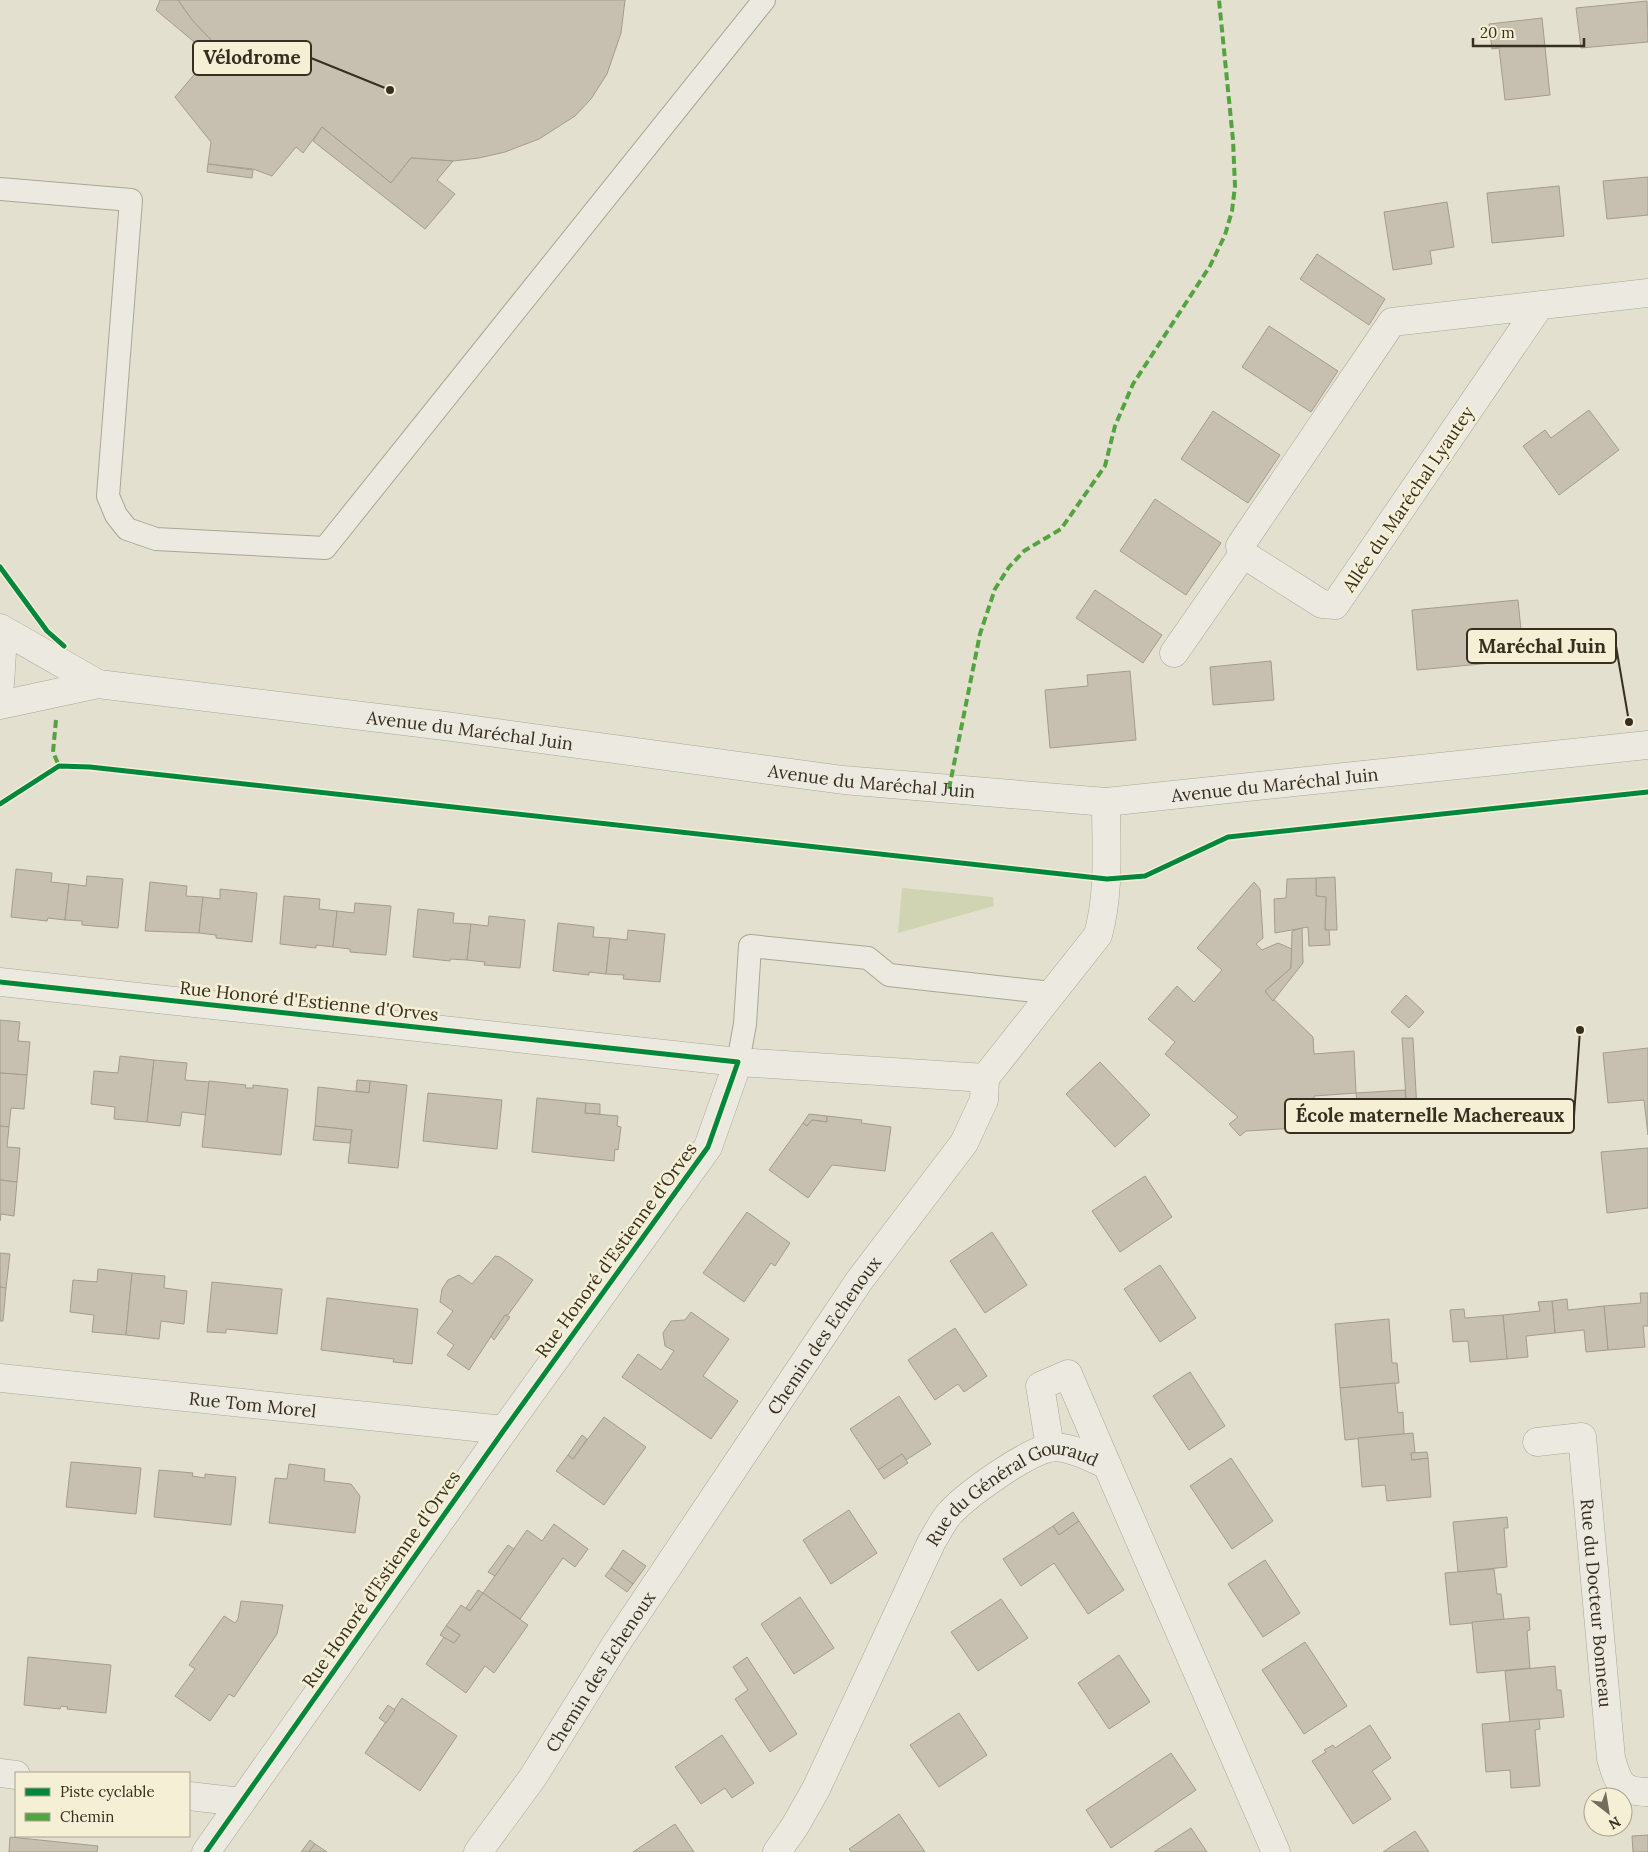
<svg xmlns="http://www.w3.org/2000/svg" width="1648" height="1852" viewBox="0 0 1648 1852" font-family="Lora,serif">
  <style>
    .green { fill: #d0d4b2 }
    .building { fill: #c7bfb0; stroke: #a49c8e }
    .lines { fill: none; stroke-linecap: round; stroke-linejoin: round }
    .lane-casing { stroke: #a9a597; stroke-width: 24 }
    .street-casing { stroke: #a9a597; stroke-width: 29 }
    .lane { stroke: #eceae0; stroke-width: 22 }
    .street { stroke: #eceae0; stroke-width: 28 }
    .quiet { stroke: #53a441; stroke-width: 4; stroke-dasharray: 8 4; stroke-linecap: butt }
    .cycleway-casing { stroke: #f4efd5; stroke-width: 8 }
    .cycleway { stroke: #00873e; stroke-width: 5 }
    .labels { text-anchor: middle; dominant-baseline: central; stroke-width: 5; stroke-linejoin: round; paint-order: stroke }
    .street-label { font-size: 18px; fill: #382e1f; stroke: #f4efd5 }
    .leader { fill: none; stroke: #382e1f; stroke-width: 2 }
    .callout-dot { fill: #382e1f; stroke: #f4efd5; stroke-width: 2 }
    .callout { fill: #f4efd5; stroke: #382e1f; stroke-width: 2 }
    .callout-label { font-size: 19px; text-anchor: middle; font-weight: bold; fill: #382e1f }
  </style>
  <rect width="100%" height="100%" fill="#e4e0cf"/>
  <path class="green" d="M902,888L993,897L994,906L898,933Z"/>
  <g class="building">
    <path d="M160,0H178L193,21L218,47L211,56L156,10Z"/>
    <path d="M178,0H625L621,33L607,74L591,99L575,116L539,139L505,152L479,158L453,161L411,158L391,183L322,127L303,153L296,147L272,176L253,169L208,164L211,142L175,97L218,47L193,21Z"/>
    <path d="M1647,1L1648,42L1581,48L1576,8Z"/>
    <path d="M1542,18L1550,95L1505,100L1499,48L1492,49L1489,24Z"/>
    <path d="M322,127L391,183L411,158L453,161L437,180L455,194L425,229L313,141Z"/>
    <path d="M208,164L253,170L252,178L207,172Z"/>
    <path d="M1648,177V215L1607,219L1603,181Z"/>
    <path d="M1559,186L1564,236L1492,243L1487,193Z"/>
    <path d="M1447,202L1454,247L1430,251L1432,264L1393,270L1384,212Z"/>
    <path d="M1317,254L1385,299L1369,325L1300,279Z"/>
    <path d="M1269,326L1338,371L1311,412L1242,367Z"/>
    <path d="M1589,410L1619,450L1559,495L1523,446L1545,430L1551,438Z"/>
    <path d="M1213,411L1280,455L1248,503L1181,459Z"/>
    <path d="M1155,499L1221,543L1186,595L1120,551Z"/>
    <path d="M1095,590L1162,635L1143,663L1076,618Z"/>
    <path d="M1518,600L1524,660L1417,670L1412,610Z"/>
    <path d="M1271,661L1274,700L1213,705L1210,667Z"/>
    <path d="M1130,671L1136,740L1050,748L1045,690L1088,686L1087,675Z"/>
    <path d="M16,869L52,873L51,882L69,884L65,920L48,918L47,921L11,917Z"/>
    <path d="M87,876L123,879L118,928L82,925V921L65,920L69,884L86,886Z"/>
    <path d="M1335,877L1337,930H1325L1326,897L1316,896V878Z"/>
    <path d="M1316,878V896L1326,897L1325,930H1329L1330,945L1309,946L1308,927L1275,933L1274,899L1286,898L1287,879Z"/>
    <path d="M150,882L187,886L186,896L203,897L199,933L145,931Z"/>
    <path d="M1254,882L1260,889L1263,938L1256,944L1262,950L1278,943L1292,949L1291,968L1265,991L1313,1037L1314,1054L1354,1051L1356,1093L1314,1096L1315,1127L1246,1131L1240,1136L1229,1124L1238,1117L1165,1054L1175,1042L1148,1019L1177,986L1194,1002L1222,970L1197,948Z"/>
    <path d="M220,889L257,893L252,942L216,938V935L199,933L203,897L220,899Z"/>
    <path d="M284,896L320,899L319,909L337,911L333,947L316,945V948L280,944Z"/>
    <path d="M355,903L391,906L386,955L350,952V949L333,947L337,911L354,913Z"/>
    <path d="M418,909L454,913L453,923L471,924L467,960L450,959V961L413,957Z"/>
    <path d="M489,916L525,920L520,968L484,965L485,962L467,960L471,924L488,926Z"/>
    <path d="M558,923L594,927L593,937L610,938L606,974L589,972V975L553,971Z"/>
    <path d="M1302,928L1303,963L1273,1001L1265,991L1291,968L1292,931Z"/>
    <path d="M628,930L665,934L660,982L623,979L624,975L606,974L610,938L627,940Z"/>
    <path d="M1406,995L1424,1012L1409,1028L1391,1012Z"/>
    <path d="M0,1020L20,1022L18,1041L30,1042L27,1075L0,1073Z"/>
    <path d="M1402,1038H1413L1418,1128H1408Z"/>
    <path d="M1648,1048V1135L1644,1100L1608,1103L1603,1053Z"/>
    <path d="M120,1056L154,1060L147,1122L114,1119L115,1107L91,1104L94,1071L118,1073Z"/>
    <path d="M154,1060L187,1063L185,1080L209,1082L206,1115L182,1112L180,1126L147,1122Z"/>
    <path d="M1100,1062L1150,1115L1115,1147L1066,1094Z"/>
    <path d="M0,1073L27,1075L24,1109L11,1108L9,1127L0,1126Z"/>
    <path d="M357,1080L370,1081L369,1093L356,1091Z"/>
    <path d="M209,1081L246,1085L245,1088H253V1085L288,1089L281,1155L202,1147Z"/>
    <path d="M370,1081L407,1085L398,1168L348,1163L352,1130L315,1126L318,1087L369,1093Z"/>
    <path d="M1405,1090L1408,1128L1359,1132L1356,1093Z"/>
    <path d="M428,1093L502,1100L497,1149L423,1141Z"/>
    <path d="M537,1098L586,1103L585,1113L618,1116L617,1126L621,1127L618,1150L615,1149L614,1161L532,1152Z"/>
    <path d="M586,1103L600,1104V1114L585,1113Z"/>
    <path d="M809,1114L827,1116V1122L812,1120L807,1126L803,1123Z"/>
    <path d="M827,1116L862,1120L861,1123L891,1127L885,1171L832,1165L808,1198L769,1170L803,1123L807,1126L812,1120L827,1122Z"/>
    <path d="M0,1126L9,1127L7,1147L20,1148L17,1182L0,1180Z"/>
    <path d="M315,1126L352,1130L350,1143L313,1140Z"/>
    <path d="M1648,1148V1208L1607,1213L1601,1152Z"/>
    <path d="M1145,1176L1172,1217L1120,1252L1092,1211Z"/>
    <path d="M0,1180L17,1182L14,1216L1,1214L0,1221Z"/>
    <path d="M747,1212L790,1243L775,1266L771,1263L744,1302L703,1273Z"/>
    <path d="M992,1232L1027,1285L985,1313L950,1261Z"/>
    <path d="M0,1253L10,1254L6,1288L0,1287Z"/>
    <path d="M495,1256L500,1257L533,1280L508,1315H505L469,1370L447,1355L454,1345L437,1333L453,1311L440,1302L442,1289L448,1280L459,1275L472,1284Z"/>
    <path d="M1160,1265L1196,1318L1160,1342L1124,1289Z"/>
    <path d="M98,1269L132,1273L126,1335L92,1332L94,1315L70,1312L73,1280L97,1282Z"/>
    <path d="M132,1273L165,1276L164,1288L187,1291L184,1324L161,1321L159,1339L126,1335Z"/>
    <path d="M212,1282L282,1289L277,1334L226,1329V1333L207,1332Z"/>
    <path d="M0,1287L6,1288L3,1321H0Z"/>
    <path d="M1640,1293H1648V1326H1643L1645,1347L1608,1350L1604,1306L1641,1303Z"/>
    <path d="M327,1298L418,1309L412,1364L393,1362L394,1359L321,1350Z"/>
    <path d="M1567,1299L1568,1310L1604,1306L1608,1350L1586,1352L1584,1330L1555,1333L1552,1301Z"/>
    <path d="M1552,1301L1555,1333L1526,1336L1528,1357L1507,1359L1503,1315L1540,1311L1538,1302Z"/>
    <path d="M1464,1309L1465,1318L1503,1315L1507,1359L1470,1362L1468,1341L1453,1342L1450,1310Z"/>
    <path d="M691,1312L729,1339L703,1376L738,1401L711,1439L622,1377L638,1354L661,1370L674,1351L665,1346L663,1333L671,1321L685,1320Z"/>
    <path d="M505,1315L510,1317L494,1340L491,1336Z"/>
    <path d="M1389,1319L1392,1363H1397L1399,1383L1340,1388L1335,1324Z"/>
    <path d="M955,1328L987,1376L964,1392L958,1384L935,1400L908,1360Z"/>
    <path d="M1190,1372L1225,1426L1189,1450L1153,1396Z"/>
    <path d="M1395,1383L1398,1413L1403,1412L1404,1434L1345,1440L1340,1388Z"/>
    <path d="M899,1396L931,1444L906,1460L902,1454L878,1470L850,1429Z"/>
    <path d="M604,1417L646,1447L604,1505L556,1471L568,1455L573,1459Z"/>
    <path d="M1413,1433L1415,1453H1411L1412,1460L1428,1458L1431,1497L1387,1501L1385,1485L1362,1487L1358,1438Z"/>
    <path d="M582,1435L587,1439L573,1459L568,1455Z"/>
    <path d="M1427,1452L1428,1458L1412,1460L1411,1453Z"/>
    <path d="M902,1454L908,1463L884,1479L878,1470Z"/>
    <path d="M1231,1458L1273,1521L1232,1549L1190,1486Z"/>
    <path d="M71,1462L141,1468L136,1514L66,1507Z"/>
    <path d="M289,1464L325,1469L324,1481L351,1484L360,1496L355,1533L269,1523L275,1478L287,1479Z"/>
    <path d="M159,1470L193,1473L192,1476L205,1478V1474L236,1477L231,1525L154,1517Z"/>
    <path d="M849,1510L877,1553L831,1584L803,1540Z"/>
    <path d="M1073,1512L1079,1521L1059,1535L1053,1526Z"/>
    <path d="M1507,1517L1508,1528H1504L1507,1567L1458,1572L1453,1522Z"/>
    <path d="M1079,1521L1124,1590L1088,1614L1054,1563L1021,1586L1003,1559L1053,1526L1059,1535Z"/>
    <path d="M554,1524L588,1549L575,1567L563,1558L520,1619L483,1593L527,1530L542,1541Z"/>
    <path d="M508,1545L514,1549L495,1576L488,1572Z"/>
    <path d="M623,1550L646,1566L633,1584L611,1568Z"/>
    <path d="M1265,1560L1300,1613L1263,1637L1228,1584Z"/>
    <path d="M611,1568L633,1584L627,1592L605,1576Z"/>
    <path d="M1494,1569L1497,1594H1501L1504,1620L1450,1625L1445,1573Z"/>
    <path d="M478,1590L483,1593L470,1611L466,1608Z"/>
    <path d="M483,1593L528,1625L494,1673L485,1666L466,1693L426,1664L444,1637L454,1643L460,1635L446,1626L461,1605L470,1611Z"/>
    <path d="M800,1597L834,1648L794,1674L761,1624Z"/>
    <path d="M1001,1599L1028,1638L978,1671L951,1632Z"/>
    <path d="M241,1601L283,1605L277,1634L234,1697L229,1694L210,1721L175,1696L195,1669L189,1665L224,1616L235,1623L238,1619Z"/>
    <path d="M1529,1617L1530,1630L1527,1631L1530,1668L1477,1673L1472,1622Z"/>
    <path d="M446,1626L460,1635L454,1643L440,1635Z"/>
    <path d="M1305,1642L1347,1706L1304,1734L1262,1670Z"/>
    <path d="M1119,1655L1150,1702L1109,1729L1078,1683Z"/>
    <path d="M28,1657L111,1665L106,1713L67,1709L68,1707L61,1706L60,1709L24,1705Z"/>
    <path d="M747,1657L797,1734L770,1752L735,1699L748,1690L733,1667Z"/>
    <path d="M1555,1666L1557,1690H1561L1564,1717L1510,1722L1505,1671Z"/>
    <path d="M402,1698L457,1736L420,1791L365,1753Z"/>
    <path d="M388,1705L395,1710L386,1723L379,1718Z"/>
    <path d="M959,1713L987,1755L939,1787L910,1745Z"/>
    <path d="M1539,1719L1540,1729L1535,1730L1540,1786L1511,1788L1510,1770L1486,1772L1482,1724Z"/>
    <path d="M1370,1725L1391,1758L1372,1771L1391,1799L1353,1824L1312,1761L1326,1752L1324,1750L1333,1745L1335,1748Z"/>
    <path d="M722,1735L754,1783L732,1798L725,1788L701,1804L675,1767Z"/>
    <path d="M1171,1753L1196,1790L1111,1848L1086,1810Z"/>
    <path d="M899,1814L925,1852H851L849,1849Z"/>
    <path d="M675,1824L694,1852H633Z"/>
    <path d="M1191,1828L1207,1852H1154Z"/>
    <path d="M1415,1831L1429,1852H1383Z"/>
    <path d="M1648,1835V1852H1633L1632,1836Z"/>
    <path d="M10,1837L98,1846L97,1852H9Z"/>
    <path d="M310,1840L315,1844L309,1852H301Z"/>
    <path d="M315,1844L327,1852H309Z"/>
  </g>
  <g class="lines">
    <g class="lane-casing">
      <g id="lane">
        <path d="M0,189L131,200L108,496L116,515L127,529L156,539L325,548L764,0"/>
        <path d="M738,1062L745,1024L750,946L868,958L889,975L1052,993"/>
      </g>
    </g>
    <g class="street-casing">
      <g id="street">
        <path d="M1540,305L1335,605L1322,604L1243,554L1240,546L1392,322L1648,293"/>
        <path d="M0,628L98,684"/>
        <path d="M0,644L2,652L0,684"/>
        <path d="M1174,653L1243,554"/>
        <path id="s1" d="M0,705L98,684L445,726L843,780L1106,802L1648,745"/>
        <path d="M0,982L738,1062L708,1147L504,1430L206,1852"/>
        <path d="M738,1062L985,1078"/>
        <path id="s2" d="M0,1378L504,1430"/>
        <path id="s3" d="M1537,1442L1582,1437L1611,1758C1618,1783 1621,1792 1648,1792"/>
        <path d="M1050,1447L1040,1386L1068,1374L1107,1465"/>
        <path d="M0,1773L16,1775"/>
        <path d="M189,1796L241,1802"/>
        <path id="s4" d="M478,1852L533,1777L616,1644L859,1281L964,1143L984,1100L985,1078L1098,935C1110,891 1106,847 1106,802"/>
        <path id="s5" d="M777,1852L795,1826L816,1789L932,1541C938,1532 943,1520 951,1512C968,1494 1025,1453 1049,1448C1066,1444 1092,1458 1107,1465L1276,1852"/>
      </g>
    </g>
    <use href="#lane" class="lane"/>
    <use href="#street" class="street"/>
    <g class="quiet">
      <path d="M56,720L53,752L59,766"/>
      <path d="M949,789L980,634L995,589L1009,567L1024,551L1061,529L1105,466L1115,426L1133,384L1210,266L1225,235L1232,211L1235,186L1233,140L1219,0"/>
    </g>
    <g class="cycleway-casing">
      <g id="cycleway">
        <path d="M0,567L47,631L64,646"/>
        <path d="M0,804L59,766L90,767L1107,879L1145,876L1228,837L1648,792"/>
        <path d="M0,982L738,1062L708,1147L504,1430L206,1852"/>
      </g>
    </g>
    <use href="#cycleway" class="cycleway"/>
  </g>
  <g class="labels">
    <g class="street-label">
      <text transform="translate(1408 499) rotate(-56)">Allée du Maréchal Lyautey</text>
      <text stroke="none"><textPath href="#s1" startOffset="475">Avenue du Maréchal Juin</textPath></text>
      <text stroke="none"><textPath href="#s1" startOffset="880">Avenue du Maréchal Juin</textPath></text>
      <text stroke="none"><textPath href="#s1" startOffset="1285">Avenue du Maréchal Juin</textPath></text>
      <text transform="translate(309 1001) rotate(6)">Rue Honoré d'Estienne d'Orves</text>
      <text transform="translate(616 1250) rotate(-54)">Rue Honoré d'Estienne d'Orves</text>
      <text stroke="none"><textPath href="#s4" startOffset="622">Chemin des Echenoux</textPath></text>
      <text stroke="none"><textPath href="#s2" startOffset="254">Rue Tom Morel</textPath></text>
      <text stroke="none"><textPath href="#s5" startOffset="448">Rue du Général Gouraud</textPath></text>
      <text transform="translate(381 1579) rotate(-55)">Rue Honoré d'Estienne d'Orves</text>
      <text stroke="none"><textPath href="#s3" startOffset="212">Rue du Docteur Bonneau</textPath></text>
      <text stroke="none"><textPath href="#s4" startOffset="218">Chemin des Echenoux</textPath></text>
    </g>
  </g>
  <path class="leader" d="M390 90L311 58M1629 722L1616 646M1580 1030L1574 1116"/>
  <g class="callout-dot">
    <circle cx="390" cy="90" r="5"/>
    <circle cx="1629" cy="722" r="5"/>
    <circle cx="1580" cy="1030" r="5"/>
  </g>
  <g class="callout">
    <rect x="193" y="41" width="118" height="34" rx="5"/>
    <rect x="1467" y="629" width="149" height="34" rx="5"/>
    <rect x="1285" y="1099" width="289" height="34" rx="5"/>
  </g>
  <g class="callout-label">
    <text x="252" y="64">Vélodrome</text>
    <text x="1542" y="653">Maréchal Juin</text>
    <text x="1430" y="1122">École maternelle Machereaux</text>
  </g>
  <rect x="15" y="1772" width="175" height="65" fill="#f4efd5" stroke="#a9a28c"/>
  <rect x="25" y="1788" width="25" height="8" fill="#00873e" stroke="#a9a28c"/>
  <text x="60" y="1797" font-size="15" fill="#382e1f">Piste cyclable</text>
  <rect x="25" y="1813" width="25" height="8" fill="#53a441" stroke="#a9a28c"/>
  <text x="60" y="1822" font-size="15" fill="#382e1f">Chemin</text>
  <g transform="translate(1608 1812) rotate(149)"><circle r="24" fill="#f4efd5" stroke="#a9a28c"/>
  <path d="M0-4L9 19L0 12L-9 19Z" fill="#746c5d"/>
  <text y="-8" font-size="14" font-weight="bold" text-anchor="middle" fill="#382e1f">N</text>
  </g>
  <path d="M1473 38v8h111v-8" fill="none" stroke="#382e1f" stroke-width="2.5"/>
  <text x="1480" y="38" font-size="15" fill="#382e1f" stroke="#f4efd5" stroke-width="4" paint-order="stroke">20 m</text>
</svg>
